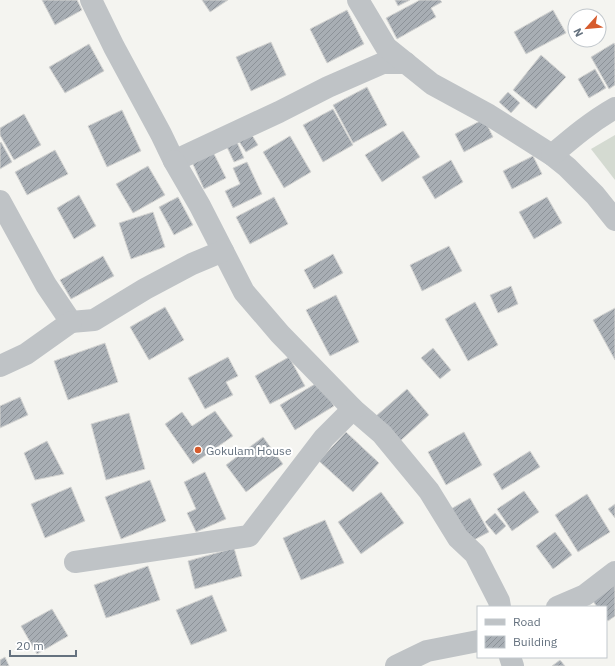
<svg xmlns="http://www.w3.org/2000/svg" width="615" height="666" viewBox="0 0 615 666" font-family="'IBM Plex Sans',sans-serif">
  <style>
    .green { fill: #d4dad1 }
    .building { fill: url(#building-hatch); stroke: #d5d5d3 }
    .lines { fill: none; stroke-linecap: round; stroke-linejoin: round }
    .street { stroke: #bfc3c6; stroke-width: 22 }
    .poi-dot { fill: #d65b2d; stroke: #fff; stroke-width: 1.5 }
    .labels { text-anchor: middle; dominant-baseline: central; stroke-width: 4; stroke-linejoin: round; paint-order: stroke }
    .poi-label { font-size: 12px; fill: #65727f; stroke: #fff; text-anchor: start }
  </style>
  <defs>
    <pattern id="building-hatch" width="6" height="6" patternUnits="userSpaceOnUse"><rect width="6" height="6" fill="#a8aeb4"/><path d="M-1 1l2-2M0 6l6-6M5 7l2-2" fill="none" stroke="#8c9298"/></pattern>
  </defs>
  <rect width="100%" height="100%" fill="#f4f4f0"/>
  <path class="green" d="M615,135V180L591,149Z"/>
  <g class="building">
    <path d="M42,0H77L82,10L55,25Z"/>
    <path d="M202,0H228L210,12Z"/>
    <path d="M395,0H410L398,6Z"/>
    <path d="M420,0H440L442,2L431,8L436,17L397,39L386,18Z"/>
    <path d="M347,10L364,44L327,63L310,29Z"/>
    <path d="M553,10L566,33L526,54L514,32Z"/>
    <path d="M271,42L286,75L251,91L236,57Z"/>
    <path d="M614,43L615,45V85L609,89L591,57Z"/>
    <path d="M89,44L104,71L65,93L49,67Z"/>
    <path d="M541,55L566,77L536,109L513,90Z"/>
    <path d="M595,69L606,88L589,98L578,79Z"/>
    <path d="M367,87L387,125L353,143L333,105Z"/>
    <path d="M508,92L520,103L511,113L499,102Z"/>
    <path d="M333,109L353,145L323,162L303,125Z"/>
    <path d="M122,110L141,151L107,167L88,126Z"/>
    <path d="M24,114L41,145L14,160L0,135V128Z"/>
    <path d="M484,119L493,137L464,152L455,134Z"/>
    <path d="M403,131L420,157L382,182L365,155Z"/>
    <path d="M250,132L258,145L246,152L238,140Z"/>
    <path d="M290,136L311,172L284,188L263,152Z"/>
    <path d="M236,140L244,158L234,162L226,145Z"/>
    <path d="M1,142L12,162L0,169V143Z"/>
    <path d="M55,150L68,174L27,195L15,172Z"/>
    <path d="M213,152L226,178L204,189L192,162Z"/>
    <path d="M533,156L542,174L512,189L503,171Z"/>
    <path d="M451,160L463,182L435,199L422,177Z"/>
    <path d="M247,162L262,194L233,208L225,191L240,184L233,168Z"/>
    <path d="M148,166L165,195L133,213L116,184Z"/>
    <path d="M79,195L96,226L74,239L57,208Z"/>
    <path d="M178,197L193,225L174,235L159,207Z"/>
    <path d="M274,197L288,224L250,244L236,217Z"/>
    <path d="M547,197L562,223L534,239L519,212Z"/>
    <path d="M153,212L165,247L131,259L119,223Z"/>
    <path d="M449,246L462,271L422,291L410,265Z"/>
    <path d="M333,254L343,273L314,289L304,270Z"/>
    <path d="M103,256L114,276L71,299L60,280Z"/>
    <path d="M511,286L518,304L498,313L490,295Z"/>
    <path d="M336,295L359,342L330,356L306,310Z"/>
    <path d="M475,302L498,345L468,361L445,319Z"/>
    <path d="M165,307L184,340L149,360L130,327Z"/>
    <path d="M615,308V360L593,320Z"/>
    <path d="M105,343L118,382L68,400L54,361Z"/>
    <path d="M433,348L451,370L440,379L421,358Z"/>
    <path d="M228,357L238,376L226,382L233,395L205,409L188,378Z"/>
    <path d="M289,357L305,386L270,404L255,376Z"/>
    <path d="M320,381L334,406L295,430L280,405Z"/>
    <path d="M407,389L429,415L399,442L376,416Z"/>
    <path d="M20,397L28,415L0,428V406Z"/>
    <path d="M215,411L233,436L193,464L165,424L182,412L192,426Z"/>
    <path d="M129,413L145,469L106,480L91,424Z"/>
    <path d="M346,432L379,463L353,492L319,461Z"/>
    <path d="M464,432L482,465L446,485L428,452Z"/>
    <path d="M263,437L283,464L246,492L226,465Z"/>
    <path d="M47,441L64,474L35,480L24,453Z"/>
    <path d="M530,451L540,467L502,490L493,474Z"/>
    <path d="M205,472L226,519L196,532L187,513L196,509L184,482Z"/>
    <path d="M150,480L166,521L121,539L105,497Z"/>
    <path d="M71,487L85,521L45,538L31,504Z"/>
    <path d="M524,491L539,512L512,531L497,509Z"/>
    <path d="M381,492L404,523L361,554L338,522Z"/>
    <path d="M587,494L610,532L578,552L555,515Z"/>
    <path d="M470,498L489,532L468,543L449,510Z"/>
    <path d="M615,504V518L608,509Z"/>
    <path d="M495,513L506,526L496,535L485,522Z"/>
    <path d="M325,520L344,563L301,580L283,538Z"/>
    <path d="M555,532L572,555L553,569L536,546Z"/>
    <path d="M234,548L242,576L195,589L188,561Z"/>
    <path d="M148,566L160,600L106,618L94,585Z"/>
    <path d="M615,581V616L608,621L606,619V607H597L591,598Z"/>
    <path d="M212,595L227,631L191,645L176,610Z"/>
    <path d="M52,609L68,636L37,654L21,626Z"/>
    <path d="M5,657L9,666H0V660Z"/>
    <path d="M560,660L565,666H552Z"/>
  </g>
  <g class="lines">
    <g class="street">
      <path d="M91,0L114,47L161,134L174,161L279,112L328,87L383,63H406"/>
      <path d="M358,0L386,47L432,84L489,115L552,155L567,167L595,195L615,220"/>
      <path d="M552,155C572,138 592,121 615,108"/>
      <path d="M174,161L200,206L244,292L280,334L353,409L382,434L429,491L458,538L475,554L499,601L500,607"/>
      <path d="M0,201L46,285L71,322L94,320L145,289L192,264L223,251"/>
      <path d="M0,366L26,354L71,322"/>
      <path d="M75,562L249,536L324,438L353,409"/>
      <path d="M557,607L585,595L615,572"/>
      <path d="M510,657L513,666"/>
      <path d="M396,666L427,651L478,641"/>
    </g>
  </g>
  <circle class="poi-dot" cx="198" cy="450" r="4"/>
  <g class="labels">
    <g class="poi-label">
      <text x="206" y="450">Gokulam House</text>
    </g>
  </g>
  <rect x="477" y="606" width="130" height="52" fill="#ffffff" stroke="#c1c7cc"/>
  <rect x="485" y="619" width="20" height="6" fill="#bfc3c6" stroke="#c1c7cc"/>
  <text x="513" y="626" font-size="12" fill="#65727f">Road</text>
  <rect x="485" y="636" width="20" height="12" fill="url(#building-hatch)" stroke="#c1c7cc"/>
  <text x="513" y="646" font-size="12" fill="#65727f">Building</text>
  <g transform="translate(587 28) rotate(243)"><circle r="19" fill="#ffffff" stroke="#c1c7cc"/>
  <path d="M0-3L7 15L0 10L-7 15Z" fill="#d65b2d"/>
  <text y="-6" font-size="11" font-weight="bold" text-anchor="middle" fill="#65727f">N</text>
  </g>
  <path d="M10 650v6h66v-6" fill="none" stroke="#65727f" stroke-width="2"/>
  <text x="16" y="650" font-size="12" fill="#65727f" stroke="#ffffff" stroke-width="3" paint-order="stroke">20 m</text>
</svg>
